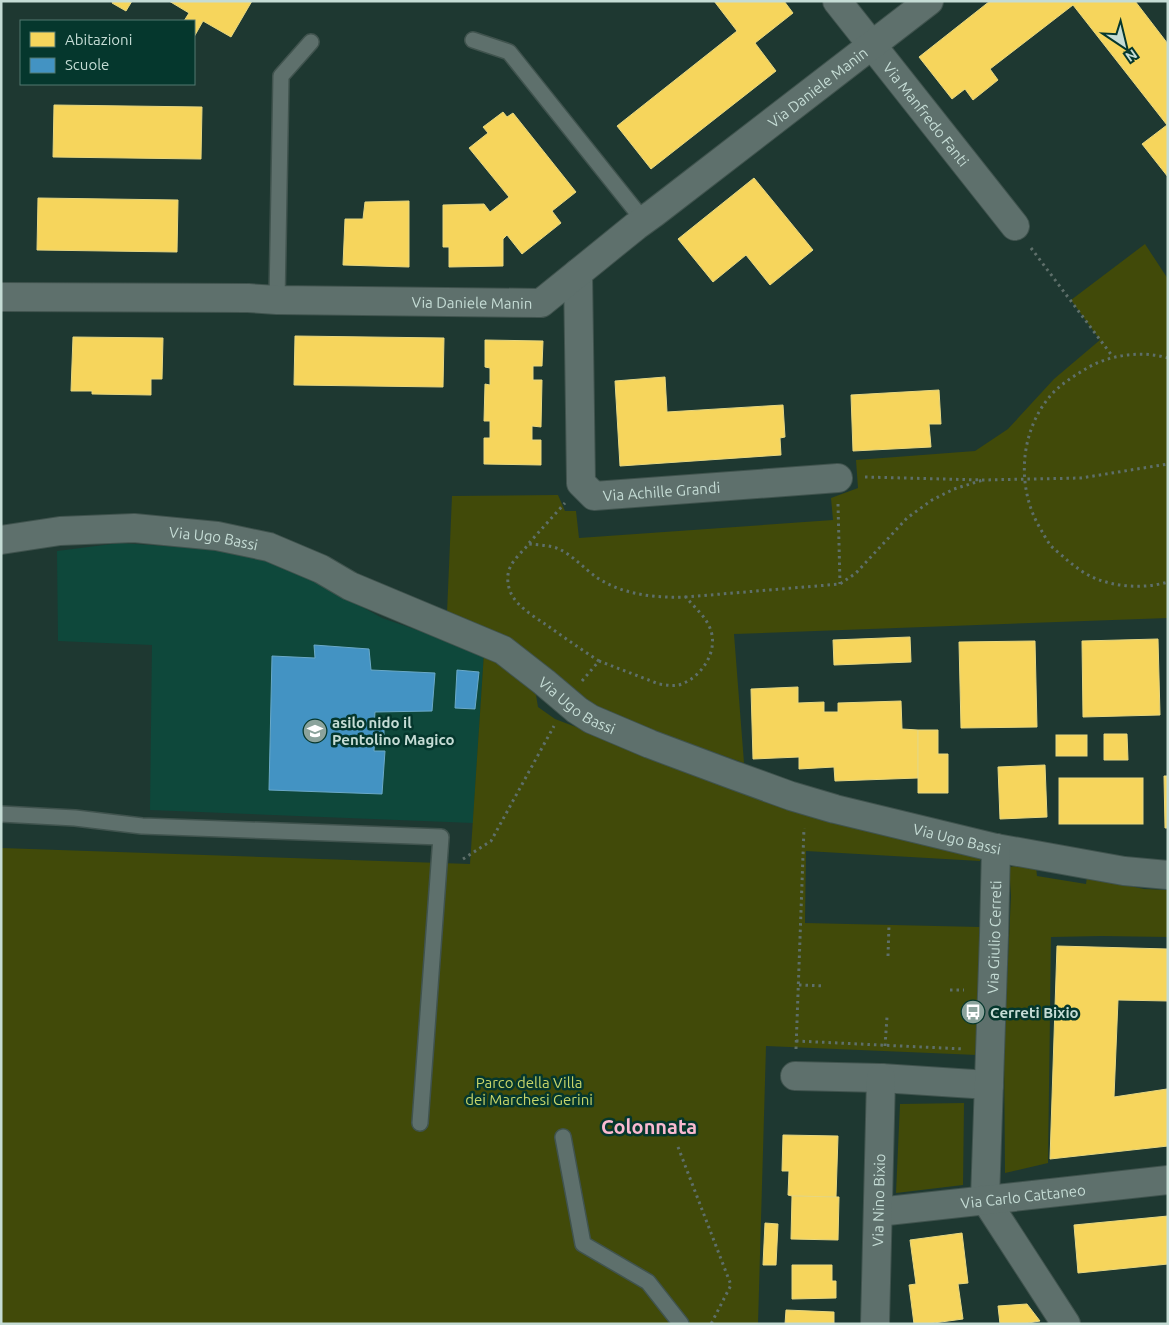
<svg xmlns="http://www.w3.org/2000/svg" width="1169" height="1325" viewBox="0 0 1169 1325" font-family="Ubuntu,sans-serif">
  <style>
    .built { fill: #0e483b }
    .green { fill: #414a09 }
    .homes { fill: #f6d55c; stroke: #e7d780 }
    .schools { fill: #4393c3; stroke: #6aa9c8 }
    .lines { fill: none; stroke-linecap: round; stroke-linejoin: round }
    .service-casing { stroke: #40534e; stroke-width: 18 }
    .minor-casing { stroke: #40534e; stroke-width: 30 }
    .path { stroke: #5e6f6a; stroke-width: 3; stroke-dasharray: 2.5 4; stroke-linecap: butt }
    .service { stroke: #5e706c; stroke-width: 15 }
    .minor { stroke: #5e706c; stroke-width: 28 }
    .labels { text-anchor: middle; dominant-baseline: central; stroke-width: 5; stroke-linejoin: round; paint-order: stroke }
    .street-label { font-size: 15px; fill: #c5dcd5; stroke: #05372d }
    .poi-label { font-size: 15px; font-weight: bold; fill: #c5dcd5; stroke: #05372d; text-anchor: start }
    .park-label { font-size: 15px; fill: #c7d56a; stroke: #05372d }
    .district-label { font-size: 20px; font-weight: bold; fill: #f9b9d0; stroke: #05372d }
  </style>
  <rect width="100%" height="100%" fill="#1e3831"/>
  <path class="built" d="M120,543L225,550L294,569L382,618L484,653L473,823L150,810L152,645L58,641L57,551Z"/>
  <g class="green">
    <path d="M1145,244L1168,279V618L734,634L744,763L593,709L447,613L452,496L558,495L565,511H576L579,538L833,520L831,498L858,488L856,460L975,451L1008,429L1054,379L1100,340L1071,300Z"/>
    <path d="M484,653L508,666L536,695L538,707L555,719L765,799L981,855L980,861L806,851L805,923L980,927L977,1055L766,1046L758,1324H1V848L470,864Z"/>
    <path d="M1023,865L1036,867L1037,876L1086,884L1087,877L1144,889L1168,890V937L1102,936L1051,937L1048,1163L1005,1173L1004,1045L1011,896L1009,867Z"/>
    <path d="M964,1103L963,1185L896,1193L900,1104Z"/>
  </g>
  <g class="homes">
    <path d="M113,1H132L126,11L112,3Z"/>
    <path d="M169,1H252L231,37L203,21L194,37V21H184L189,13Z"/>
    <path d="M714,1H784L793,13L755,43L776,71L651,169L617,126L737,31Z"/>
    <path d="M990,1H1135L1168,44V177L1142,144L1167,125L1073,5L990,69L998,80L973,100L965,89L952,99L919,57Z"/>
    <path d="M54,105L202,107L201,159L53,157Z"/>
    <path d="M503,112L507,117L513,113L576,192L552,211L561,223L522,254L507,235L503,239V266L449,267V247H443V205L484,204L490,212L509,197L469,148L488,133L483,127Z"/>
    <path d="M754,178L813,250L770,285L746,255L713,282L678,239Z"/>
    <path d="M38,198L178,200L177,252L37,250Z"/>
    <path d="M409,201V267L343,265L345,219H363L365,202Z"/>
    <path d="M295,336L444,338L443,387L294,385Z"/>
    <path d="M73,337L163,338L162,379H151V395L92,394V391H71Z"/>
    <path d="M485,340L543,341L542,366H533V380H542L541,427L532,426V440H541V465L484,464V438H490V421H484L485,384L490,385V368L485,367Z"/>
    <path d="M665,377L667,412L783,405L785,437L780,438L781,455L620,466L615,381Z"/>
    <path d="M939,390L941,424H929L931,447L853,451L851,395Z"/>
    <path d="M910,637L911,662L834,665L833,640Z"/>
    <path d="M1158,639L1160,715L1083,717L1082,641Z"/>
    <path d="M1035,641L1037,727L961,728L959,642Z"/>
    <path d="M798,687V703L824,702V712H838V703L901,701L902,729L918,730V778L835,781L834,767L799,769V757L753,759L751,689Z"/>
    <path d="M918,730H938V754H948V793H918Z"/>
    <path d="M1104,734H1127L1128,760H1104Z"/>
    <rect x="1056" y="735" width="31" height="21"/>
    <path d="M1045,765L1047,817L1000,819L998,767Z"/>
    <path d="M1164,776H1168V828H1165Z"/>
    <rect x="1059" y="778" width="84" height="46"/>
    <path d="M1057,946L1168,949V1001L1118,1000L1114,1097L1167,1089L1168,1099V1146L1050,1159Z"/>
    <path d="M783,1135L838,1136L836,1197L792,1196L788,1195L789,1171H782Z"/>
    <path d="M792,1196L839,1197L838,1240L791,1239Z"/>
    <path d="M1168,1216V1264L1078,1273L1074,1225Z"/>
    <path d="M765,1223L778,1224L776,1265H763Z"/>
    <path d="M962,1233L968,1283L958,1284L963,1319L926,1324H914L909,1285L916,1284L910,1240Z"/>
    <path d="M792,1265H832V1281H836V1298L792,1299Z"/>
    <path d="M1027,1304L1040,1321L1022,1324H1000L998,1306Z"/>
    <path d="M786,1310L834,1312V1324H785Z"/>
  </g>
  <g class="schools">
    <path d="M314,645L369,649L371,670L435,673L432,711L375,712L374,727L384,728V737L375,736L374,751H385L382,794L269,790L272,656L315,658Z"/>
    <path d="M457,670L479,672L475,709L455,708Z"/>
  </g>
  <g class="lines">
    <g class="service-casing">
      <g id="service">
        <path d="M473,40L509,52L644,221"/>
        <path d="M277,300L281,76L311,42"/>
        <path d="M1,814L75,818L142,826L441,837L420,1123"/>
        <path d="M563,1137L583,1244L648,1282L681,1324"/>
      </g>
    </g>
    <g class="minor-casing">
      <g id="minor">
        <path id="s1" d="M837,1L1015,226"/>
        <path id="s2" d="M578,273L581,483L594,496L838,478"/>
        <path id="s3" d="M1,297L248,298L277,300L541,303L636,226L654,213L929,1"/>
        <path id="s4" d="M1,540L60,531L134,528L217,536L269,547L321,569L350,586L503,650L544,682L577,710L591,719L650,744L733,775L791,796L835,809L996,848L1124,871L1168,875"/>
        <path d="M795,1076L881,1078L989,1085"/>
        <path id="s5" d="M985,1199L994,935L996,848"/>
        <path d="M985,1199L1066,1324"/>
        <path id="s6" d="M878,1212L1168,1180"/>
        <path id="s7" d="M875,1324L881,1078"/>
      </g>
    </g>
    <g class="path">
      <path d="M1031,248L1113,357"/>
      <path d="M1168,358C1141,350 1107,355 1084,370C1072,377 1060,385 1051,395C1018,433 1016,492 1043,533C1045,537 1048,542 1051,546C1056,551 1063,556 1068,561C1072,564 1076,567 1080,570C1104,587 1141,590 1168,582"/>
      <path d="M865,477L983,480L1081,478L1168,464"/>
      <path d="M838,504L840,584"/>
      <path d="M529,543L565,503"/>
      <path d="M599,661C582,650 565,638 548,626C536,618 521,609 513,597C509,591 507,582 508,575C509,563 521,553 529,544C539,545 550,545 559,549C572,555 585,569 596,577C623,595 655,598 686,597"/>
      <path d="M582,681L599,661L659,684C667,685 674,687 682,684C704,675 721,647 708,624C703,614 693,606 686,597L840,584L856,573L907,518L932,500L954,489L983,480"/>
      <path d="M463,859L491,841L554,726"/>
      <path d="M888,956L889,925"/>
      <path d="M799,985L825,986"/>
      <path d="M950,990H964"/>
      <path d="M796,1041L964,1049"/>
      <path d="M885,1046L887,1017"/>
      <path d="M796,1049L804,828"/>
      <path d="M678,1147L731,1285L711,1324"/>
    </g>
    <use href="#service" class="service"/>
    <use href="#minor" class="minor"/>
  </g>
  <defs>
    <g id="school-disc" transform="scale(1.25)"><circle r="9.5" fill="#8ba39c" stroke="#05372d"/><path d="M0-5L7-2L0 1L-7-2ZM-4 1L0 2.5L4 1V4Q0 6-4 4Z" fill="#fff"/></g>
    <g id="bus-disc" transform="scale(1.25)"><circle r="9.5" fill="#8ba39c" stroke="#05372d"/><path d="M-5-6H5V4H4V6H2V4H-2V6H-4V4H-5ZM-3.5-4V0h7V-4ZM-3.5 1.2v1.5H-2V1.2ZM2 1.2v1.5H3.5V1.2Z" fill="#fff"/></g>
  </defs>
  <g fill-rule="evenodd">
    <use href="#school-disc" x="315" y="731"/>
    <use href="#bus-disc" x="973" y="1012"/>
  </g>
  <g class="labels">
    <g class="street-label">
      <text stroke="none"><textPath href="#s3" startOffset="891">Via Daniele Manin</textPath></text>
      <text stroke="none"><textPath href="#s1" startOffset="144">Via Manfredo Fanti</textPath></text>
      <text stroke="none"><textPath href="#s3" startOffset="471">Via Daniele Manin</textPath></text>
      <text stroke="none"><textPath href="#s2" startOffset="296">Via Achille Grandi</textPath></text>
      <text stroke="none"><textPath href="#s4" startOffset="214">Via Ugo Bassi</textPath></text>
      <text stroke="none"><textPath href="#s4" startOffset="619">Via Ugo Bassi</textPath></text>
      <text stroke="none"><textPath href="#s4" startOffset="1024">Via Ugo Bassi</textPath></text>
      <text stroke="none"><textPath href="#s5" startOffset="262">Via Giulio Cerreti</textPath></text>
      <text stroke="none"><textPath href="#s6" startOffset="146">Via Carlo Cattaneo</textPath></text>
      <text stroke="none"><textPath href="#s7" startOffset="124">Via Nino Bixio</textPath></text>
    </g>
    <g class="poi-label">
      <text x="332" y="722">asilo nido il<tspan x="332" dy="17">Pentolino Magico</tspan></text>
      <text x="990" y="1012">Cerreti Bixio</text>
    </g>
    <g class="park-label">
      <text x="529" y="1082">Parco della Villa<tspan x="529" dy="17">dei Marchesi Gerini</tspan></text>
    </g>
    <g class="district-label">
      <text x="649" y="1126">Colonnata</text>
    </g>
  </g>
  <rect width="1169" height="1325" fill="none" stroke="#c5dcd5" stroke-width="5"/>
  <rect x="20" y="20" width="175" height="65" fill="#05372d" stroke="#527970"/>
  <rect x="30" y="32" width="25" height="15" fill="#f6d55c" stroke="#527970"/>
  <text x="65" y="45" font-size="15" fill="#c5dcd5">Abitazioni</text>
  <rect x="30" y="58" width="25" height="15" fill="#4393c3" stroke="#527970"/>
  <text x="65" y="70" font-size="15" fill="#c5dcd5">Scuole</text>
  <g transform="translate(1124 45) rotate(145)" stroke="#05372d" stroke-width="4" paint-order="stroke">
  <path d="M0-4L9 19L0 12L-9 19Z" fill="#c5dcd5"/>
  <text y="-8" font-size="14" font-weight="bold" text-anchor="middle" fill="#c5dcd5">N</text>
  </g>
</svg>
